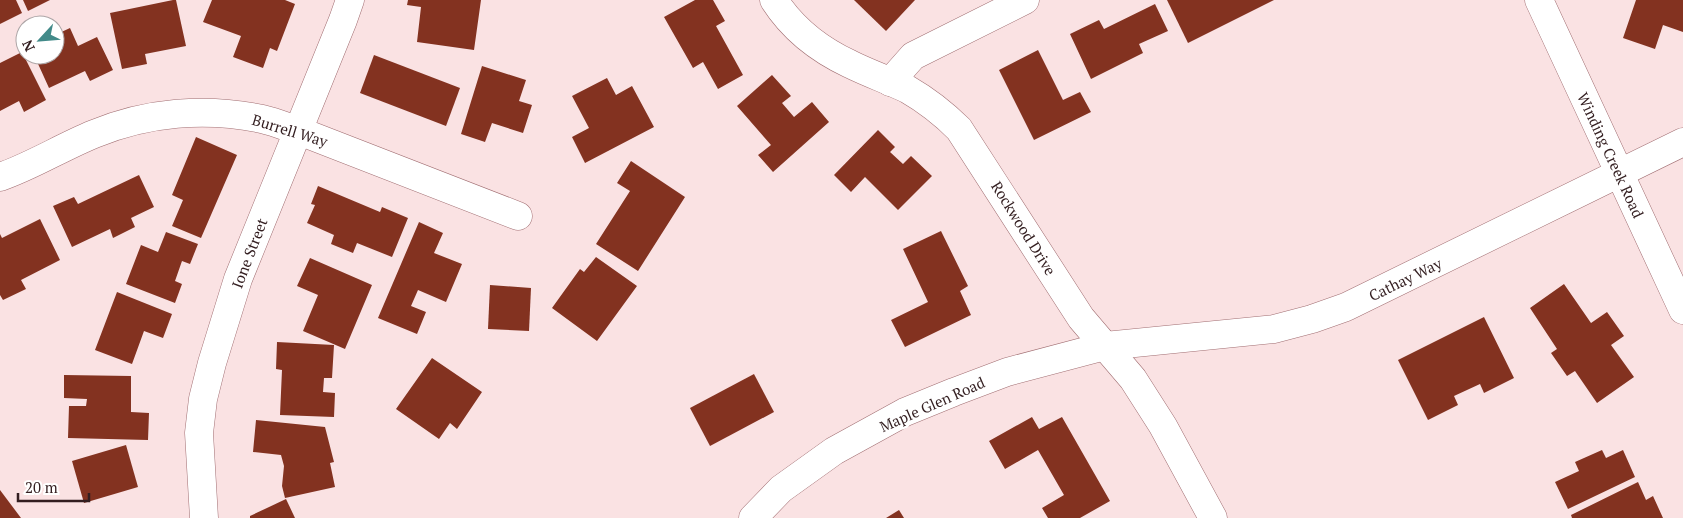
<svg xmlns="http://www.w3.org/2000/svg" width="1683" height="518" viewBox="0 0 1683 518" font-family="'PT Serif',serif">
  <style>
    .building { fill: #833220 }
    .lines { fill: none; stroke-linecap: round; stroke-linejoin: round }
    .minor-casing { stroke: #a16e72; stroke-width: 29 }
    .minor { stroke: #fff; stroke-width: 28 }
    .labels { text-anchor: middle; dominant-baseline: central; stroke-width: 5; stroke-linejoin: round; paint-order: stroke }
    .street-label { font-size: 15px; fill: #331e20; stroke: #fff }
  </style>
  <rect width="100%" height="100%" fill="#fae2e3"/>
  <g class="building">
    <path d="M0,0H16L22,13L0,24Z"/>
    <path d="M23,0H50L28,11Z"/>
    <path d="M173,0H176L186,46L145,54L147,64L122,69L110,13Z"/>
    <path d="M212,0H285L295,4L277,51L270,48L263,68L233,57L241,36L203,22Z"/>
    <path d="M408,0H481L474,50L417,42L421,7L407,5Z"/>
    <path d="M695,0H713L725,21L716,26L743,75L718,89L703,62L693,68L664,17Z"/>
    <path d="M854,0H915L886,31Z"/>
    <path d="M1167,0H1274L1188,43Z"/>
    <path d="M1636,0H1683V32L1663,25L1655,49L1623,38Z"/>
    <path d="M1155,4L1168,31L1139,44L1143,53L1091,79L1070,34L1099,20L1104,29Z"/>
    <path d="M70,28L78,46L97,37L113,70L90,81L85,71L49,88L34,55H55V35Z"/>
    <path d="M1038,50L1063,100L1080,92L1091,112L1034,140L999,70Z"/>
    <path d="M22,52L46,100L24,112L19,101L0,111V63Z"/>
    <path d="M374,55L460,88L446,126L360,93Z"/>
    <path d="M482,66L526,80L519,101L532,105L523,133L492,123L485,142L461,134Z"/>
    <path d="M772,75L791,96L782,103L794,117L812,102L829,122L773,172L758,155L771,145L737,106Z"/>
    <path d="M607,78L616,95L632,86L654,127L585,163L572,137L589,128L572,96Z"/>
    <path d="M878,130L895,147L890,152L903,164L911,156L932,176L898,210L865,177L851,192L834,175Z"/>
    <path d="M196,137L237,155L201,238L172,226L183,200L172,195Z"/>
    <path d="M631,161L685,197L638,271L596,244L630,191L617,183Z"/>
    <path d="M139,175L154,207L131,218L135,227L113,238L110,229L72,247L53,206L74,197L78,204Z"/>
    <path d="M318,186L380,212L382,207L408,218L392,257L357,243L353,253L331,244L334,235L307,223L315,205L311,204Z"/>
    <path d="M40,219L60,260L21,280L26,289L3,300L0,295V234L2,238Z"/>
    <path d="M419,222L443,233L434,253L462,264L446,302L418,290L411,306L426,312L417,334L378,318Z"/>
    <path d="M941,231L968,286L960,291L971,315L905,347L891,320L928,302L903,249Z"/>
    <path d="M166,232L198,244L190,264L182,261L175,281L182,284L175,303L126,284L141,245L158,252Z"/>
    <path d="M596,257L637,286L597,341L552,308L580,269L584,272Z"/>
    <path d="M310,258L372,285L345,349L303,331L318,295L297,286Z"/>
    <path d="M1564,284L1591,323L1607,312L1624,336L1611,345L1634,377L1597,403L1575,371L1567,376L1551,353L1557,349L1530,308Z"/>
    <path d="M490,285L531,288L529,331L488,329Z"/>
    <path d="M117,292L172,314L163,338L144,331L132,364L95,350Z"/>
    <path d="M1484,317L1514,378L1484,393L1480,384L1454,396L1458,405L1428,420L1398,360Z"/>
    <path d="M277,342L334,345L332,378H324L323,392L335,393L334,417L280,415L282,370L276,369Z"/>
    <path d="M432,358L482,392L457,429L450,423L439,439L396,409Z"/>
    <path d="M754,374L774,412L710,446L690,408Z"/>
    <path d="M64,375L131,376V412L149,413L148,440L68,438L69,406H86L87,399L64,398Z"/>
    <path d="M1032,417L1039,429L1062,417L1110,501L1080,518H1048L1042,508L1064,495L1038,450L1005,469L989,441Z"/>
    <path d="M256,420L325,427L334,462L330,463L335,487L285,498L282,486L284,466L281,455L253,452Z"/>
    <path d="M126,445L138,487L84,503L72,461Z"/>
    <path d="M1602,450L1606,458L1623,450L1635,477L1568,509L1555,482L1579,471L1575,462Z"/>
    <path d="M1638,482L1646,500L1653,496L1663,518H1572L1571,515Z"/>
    <path d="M0,490L21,518H0Z"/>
    <path d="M286,499L295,518H250V516Z"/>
    <path d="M899,510L904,518H886Z"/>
  </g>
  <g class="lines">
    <g class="minor-casing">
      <g id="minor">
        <path d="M774,0C792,28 820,50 850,64C868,73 888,80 907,89C926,100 943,113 959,129L1081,318L1133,379L1163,426L1213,518"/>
        <path d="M1539,0L1683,310"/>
        <path d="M890,82L913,56L1025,0"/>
        <path d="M0,177C32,166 62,147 94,134C147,112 206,107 262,119C275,122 287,127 299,131L518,216"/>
        <path d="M204,518L199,433L203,399L212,363L238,279L343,20L350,0"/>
        <path d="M753,518L781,489L834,451L905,412L954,392L1007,372L1105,346L1274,329L1312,319L1346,307L1683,142"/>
      </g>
    </g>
    <use href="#minor" class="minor"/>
  </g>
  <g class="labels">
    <g class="street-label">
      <text transform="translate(290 130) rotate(17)">Burrell Way</text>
      <text transform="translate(1611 155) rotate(65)">Winding Creek Road</text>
      <text transform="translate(1024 228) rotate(58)">Rockwood Drive</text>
      <text transform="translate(249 253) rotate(-69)">Ione Street</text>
      <text transform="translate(1405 279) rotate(-26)">Cathay Way</text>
      <text transform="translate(932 404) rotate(-24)">Maple Glen Road</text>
    </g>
  </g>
  <g transform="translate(40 40) rotate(244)"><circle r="24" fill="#ffffff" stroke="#ada5a6"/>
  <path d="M0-4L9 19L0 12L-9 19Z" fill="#428a89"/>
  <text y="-8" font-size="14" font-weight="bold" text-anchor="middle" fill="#331e20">N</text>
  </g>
  <path d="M18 493v8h71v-8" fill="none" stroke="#331e20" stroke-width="2.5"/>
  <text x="25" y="493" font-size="15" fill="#331e20" stroke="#ffffff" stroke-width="4" paint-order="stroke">20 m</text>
</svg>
